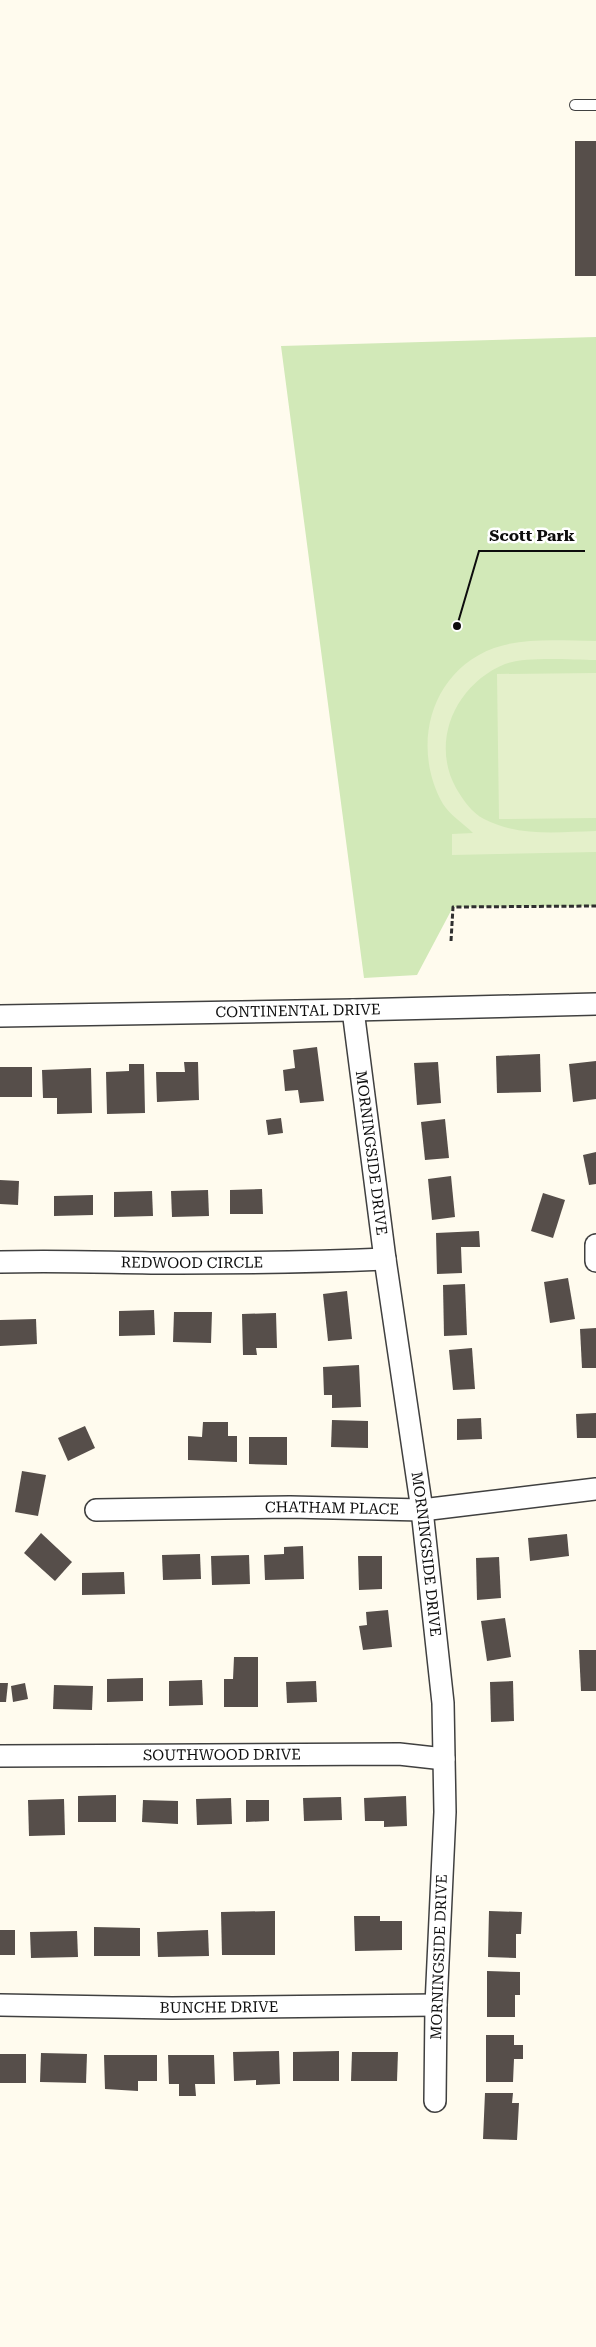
<svg xmlns="http://www.w3.org/2000/svg" width="596" height="2347" viewBox="0 0 596 2347" font-family="'Roboto Serif',serif">
  <style>
    .green { fill: #d2e9b8 }
    .pitch { fill: #e4f0ca }
    .building { fill: #564e4a }
    .lines { fill: none; stroke-linecap: round; stroke-linejoin: round }
    .service-casing { stroke: #404040; stroke-width: 12 }
    .minor-casing { stroke: #404040; stroke-width: 24 }
    .path { stroke: #2f2f2f; stroke-width: 3; stroke-dasharray: 5 2.5; stroke-linecap: butt }
    .service { stroke: #fff; stroke-width: 10 }
    .minor { stroke: #fff; stroke-width: 21 }
    .labels { text-anchor: middle; dominant-baseline: central; stroke-width: 5; stroke-linejoin: round; paint-order: stroke }
    .street-label { font-size: 15px; fill: #0d0d0d; stroke: #fff }
    .leader { fill: none; stroke: #0d0d0d; stroke-width: 2 }
    .callout-dot { fill: #0d0d0d; stroke: #fff; stroke-width: 2 }
    .callout-label { font-size: 16px; text-anchor: middle; font-weight: bold; fill: #0d0d0d; stroke: #fff; stroke-width: 5; stroke-linejoin: round; paint-order: stroke }
  </style>
  <rect width="100%" height="100%" fill="#fffbee"/>
  <path class="green" d="M596,337V906L453,907L417,975L364,978L281,346Z"/>
  <g class="pitch">
    <path d="M596,641V660C572,660 526,656 505,664C456,684 430,741 456,788C463,800 472,813 484,819C519,837 558,832 596,831V852L452,855V834L473,833C464,824 450,815 443,804C411,748 429,672 494,648C525,637 563,641 596,641Z"/>
    <path d="M596,673V818L499,819L497,674Z"/>
  </g>
  <g class="building">
    <rect x="575" y="141" width="21" height="135"/>
    <path d="M317,1047L324,1101L300,1103L298,1090L285,1091L283,1070L295,1068L293,1050Z"/>
    <path d="M540,1054L541,1092L497,1093L496,1056Z"/>
    <path d="M596,1061V1099L573,1102L569,1064Z"/>
    <path d="M184,1062H198L199,1100L157,1102L156,1072H185Z"/>
    <path d="M438,1062L441,1103L417,1105L414,1063Z"/>
    <path d="M129,1064H144L145,1113L107,1114L106,1072L129,1071Z"/>
    <rect x="0" y="1067" width="32" height="30"/>
    <path d="M91,1068L92,1113L57,1114V1098H43L42,1070Z"/>
    <path d="M281,1118L283,1133L268,1135L266,1120Z"/>
    <path d="M445,1119L449,1158L425,1160L421,1122Z"/>
    <path d="M596,1152V1184L589,1185L583,1155Z"/>
    <path d="M451,1176L455,1217L432,1220L428,1179Z"/>
    <path d="M0,1180L19,1181L18,1205L0,1204Z"/>
    <path d="M262,1189L263,1214H230V1190Z"/>
    <path d="M208,1190L209,1216L172,1217L171,1191Z"/>
    <path d="M152,1191L153,1216L114,1217V1192Z"/>
    <path d="M543,1193L565,1200L553,1238L531,1231Z"/>
    <path d="M93,1195V1215L54,1216V1196Z"/>
    <path d="M479,1231L480,1247H461L462,1273L437,1274L436,1233Z"/>
    <path d="M568,1278L575,1319L550,1323L544,1282Z"/>
    <path d="M465,1284L467,1335L444,1336L443,1285Z"/>
    <path d="M347,1291L352,1339L328,1341L323,1294Z"/>
    <path d="M154,1310L155,1335L119,1336V1311Z"/>
    <path d="M174,1312H212L211,1343L173,1342Z"/>
    <path d="M276,1313L277,1348H256L257,1355H243L242,1314Z"/>
    <path d="M36,1319L37,1344L0,1346V1320Z"/>
    <path d="M596,1328V1368H582L580,1329Z"/>
    <path d="M472,1348L475,1389L453,1390L449,1350Z"/>
    <path d="M359,1365L361,1407L332,1408V1395H324L323,1367Z"/>
    <path d="M596,1413V1438H577L576,1414Z"/>
    <path d="M481,1418L482,1439L457,1440V1419Z"/>
    <path d="M332,1420L368,1421V1448L331,1447Z"/>
    <path d="M203,1422H228V1436H237V1462L188,1460V1436L202,1437Z"/>
    <path d="M85,1426L95,1448L68,1461L58,1438Z"/>
    <path d="M249,1437H287V1465L249,1464Z"/>
    <path d="M22,1471L46,1475L38,1516L15,1512Z"/>
    <path d="M41,1533L72,1562L55,1581L24,1553Z"/>
    <path d="M567,1534L569,1556L530,1561L528,1538Z"/>
    <path d="M303,1546L304,1579L265,1580L264,1555L284,1554V1547Z"/>
    <path d="M200,1554L201,1579L163,1580L162,1555Z"/>
    <path d="M249,1555L250,1584L212,1585L211,1556Z"/>
    <path d="M358,1556H382V1589L359,1590Z"/>
    <path d="M499,1557L501,1598L477,1600L476,1558Z"/>
    <path d="M124,1572L125,1594L82,1595V1573Z"/>
    <path d="M388,1610L392,1647L363,1650L359,1626L367,1625L366,1612Z"/>
    <path d="M505,1618L511,1657L487,1661L481,1621Z"/>
    <path d="M579,1650H596V1691H581Z"/>
    <path d="M234,1657H258V1707H224V1679H233Z"/>
    <path d="M143,1678V1701L107,1702V1679Z"/>
    <path d="M202,1680L203,1705L169,1706V1681Z"/>
    <path d="M316,1681L317,1702L287,1703L286,1682Z"/>
    <path d="M513,1681L514,1721L491,1722L490,1682Z"/>
    <path d="M0,1683H8L6,1702H0Z"/>
    <path d="M25,1683L28,1699L13,1702L11,1686Z"/>
    <path d="M54,1685L93,1686L92,1710L53,1709Z"/>
    <path d="M116,1795V1822H78V1796Z"/>
    <path d="M406,1796L407,1826L384,1827V1821H365L364,1798Z"/>
    <path d="M341,1797L342,1820L304,1821L303,1798Z"/>
    <path d="M231,1798L232,1824L197,1825L196,1799Z"/>
    <path d="M64,1799L65,1835L29,1836L28,1800Z"/>
    <path d="M143,1800L178,1801V1824L142,1822Z"/>
    <path d="M246,1800H269V1821L246,1822Z"/>
    <path d="M275,1911V1955H222L221,1912Z"/>
    <path d="M489,1911L522,1912L521,1934H516V1958L488,1957Z"/>
    <path d="M354,1916H380V1921H402V1950L355,1951Z"/>
    <path d="M94,1927L140,1928V1956H94Z"/>
    <rect x="0" y="1930" width="15" height="25"/>
    <path d="M208,1930L209,1956L158,1957L157,1932Z"/>
    <path d="M77,1931L78,1957L31,1958L30,1932Z"/>
    <path d="M487,1971L520,1972V1995H515V2017H487Z"/>
    <path d="M486,2035H514V2045H523V2059H514L513,2082H486Z"/>
    <path d="M279,2051L280,2084L256,2085V2080L234,2081L233,2052Z"/>
    <path d="M339,2051V2081H293V2052Z"/>
    <path d="M352,2052H398L397,2081H351Z"/>
    <path d="M41,2053L87,2054L86,2083L40,2082Z"/>
    <rect x="0" y="2054" width="26" height="29"/>
    <path d="M104,2055H157V2081H138V2091L105,2089Z"/>
    <path d="M168,2055H214L215,2084H195L196,2096H179V2084H169Z"/>
    <path d="M485,2093H513L512,2103H519L517,2140L483,2139Z"/>
  </g>
  <g class="lines">
    <g class="service-casing">
      <path id="service" d="M575,105H596"/>
    </g>
    <g class="minor-casing">
      <g id="minor">
        <path id="s1" d="M353,1010L385,1259L422,1510L443,1703L445,1812L436,2005L435,2101"/>
        <path id="s2" d="M0,1016L353,1010L596,1004"/>
        <path d="M596,1245V1261"/>
        <path id="s3" d="M0,1262C60,1260 119,1263 179,1263C248,1263 316,1262 385,1259"/>
        <path id="s4" d="M96,1510L290,1507L422,1510L596,1489"/>
        <path id="s5" d="M0,1756L399,1754L444,1759"/>
        <path id="s6" d="M0,2005L172,2008L436,2005"/>
      </g>
    </g>
    <path class="path" d="M451,941L453,907L596,906"/>
    <use href="#service" class="service"/>
    <use href="#minor" class="minor"/>
  </g>
  <g class="labels">
    <g class="street-label">
      <text stroke="none"><textPath href="#s2" startOffset="298">CONTINENTAL DRIVE</textPath></text>
      <text stroke="none"><textPath href="#s1" startOffset="144">MORNINGSIDE DRIVE</textPath></text>
      <text stroke="none"><textPath href="#s3" startOffset="192">REDWOOD CIRCLE</textPath></text>
      <text stroke="none"><textPath href="#s4" startOffset="236">CHATHAM PLACE</textPath></text>
      <text stroke="none"><textPath href="#s1" startOffset="549">MORNINGSIDE DRIVE</textPath></text>
      <text stroke="none"><textPath href="#s5" startOffset="222">SOUTHWOOD DRIVE</textPath></text>
      <text transform="translate(439 1957) rotate(-88)">MORNINGSIDE DRIVE</text>
      <text stroke="none"><textPath href="#s6" startOffset="219">BUNCHE DRIVE</textPath></text>
    </g>
  </g>
  <path class="leader" d="M457 626L479 551H585"/>
  <circle class="callout-dot" cx="457" cy="626" r="5"/>
  <g class="callout-label">
    <text x="532" y="541">Scott Park</text>
  </g>
</svg>
